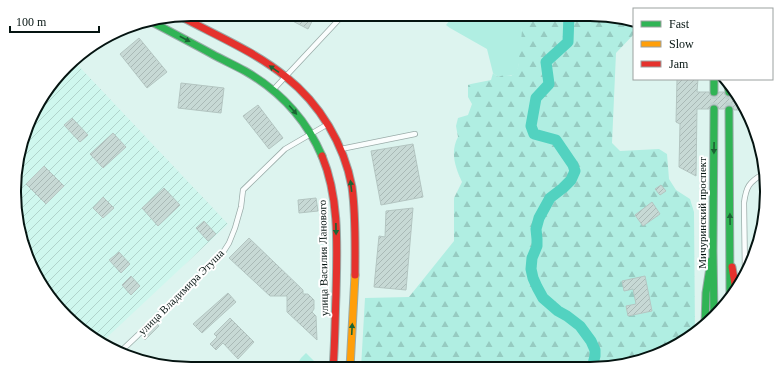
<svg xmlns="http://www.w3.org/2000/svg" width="781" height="383" viewBox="0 0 781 383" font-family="Georgia,serif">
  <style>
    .industrial { fill: url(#industrial-furrows) }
    .grass { fill: #b0eee2 }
    .forest { fill: url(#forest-firs); fill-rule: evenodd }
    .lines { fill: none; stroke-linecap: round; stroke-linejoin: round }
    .river { stroke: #52d2c0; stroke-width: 11 }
    .building { fill: url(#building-hatch); stroke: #b3c5c1 }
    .primary-tunnel { stroke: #bdd2ce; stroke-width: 7; stroke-dasharray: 7 3.5; stroke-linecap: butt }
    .street-casing { stroke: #9aaca9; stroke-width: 6 }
    .fast-casing { stroke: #9aaca9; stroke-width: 9 }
    .slow-casing { stroke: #9aaca9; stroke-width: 9 }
    .jam-casing { stroke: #9aaca9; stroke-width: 9 }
    .street { stroke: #fafdfd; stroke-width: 4.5 }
    .fast { stroke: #30b455; stroke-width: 7 }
    .slow { stroke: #ff9f0a; stroke-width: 7 }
    .jam { stroke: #e5322d; stroke-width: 7 }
    .oneway { fill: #1a6433 }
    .labels { text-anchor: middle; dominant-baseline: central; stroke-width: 4; stroke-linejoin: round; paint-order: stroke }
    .street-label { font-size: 11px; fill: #051411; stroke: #fff }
    .rim { fill: none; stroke: #051411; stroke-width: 2 }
  </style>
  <defs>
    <pattern id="industrial-furrows" width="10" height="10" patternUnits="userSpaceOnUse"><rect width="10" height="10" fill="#cff7ee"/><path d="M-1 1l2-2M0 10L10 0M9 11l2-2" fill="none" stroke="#b0d3cb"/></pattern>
    <pattern id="forest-firs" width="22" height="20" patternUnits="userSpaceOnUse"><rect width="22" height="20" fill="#b0eee2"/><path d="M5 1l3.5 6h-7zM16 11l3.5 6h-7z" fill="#96cbc1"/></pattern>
    <pattern id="building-hatch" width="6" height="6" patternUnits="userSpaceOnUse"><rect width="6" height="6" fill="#c7d9d5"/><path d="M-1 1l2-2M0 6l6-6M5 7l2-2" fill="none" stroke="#a9b9b6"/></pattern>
  </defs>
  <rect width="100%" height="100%" fill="#ddf4ef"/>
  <path class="industrial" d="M74,61L228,224L102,342L74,325L32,270L16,215L17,157L44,93Z"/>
  <g class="grass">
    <path d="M455,14H516C518,20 522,26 522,32C522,40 520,67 516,73C512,77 504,75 498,77L493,73L487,49L450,28L446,25Z"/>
    <path d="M306,353L321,368V369H294L301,358Z"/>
  </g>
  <path class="forest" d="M516,14H590L634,23V34L616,53L612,143L620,151L659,149L667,154L669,179L676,190L690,199L694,212L695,334L657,356L613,367L361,368L365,298L409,297L454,241V198L462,182C455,167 450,152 458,137L456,126L458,118L468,115L472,104L468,97V85L471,84L491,80L493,73L498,77L504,75L511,76L515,73L518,67L522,31ZM652,203L660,214L643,226L635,215ZM645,277L652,311L629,316L626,306L636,304L633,289Z"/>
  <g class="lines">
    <path class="river" d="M569,14L568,42L546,62L549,84L536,98L531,126L534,134L556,140L573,165L575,171L571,180L563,188L550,198L539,218L536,229L537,239V246L532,258L531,269L533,278L537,287L543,298L558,311L567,316L580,326L591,341L595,350V356L592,368"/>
  </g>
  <g class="building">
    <path d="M279,14H316L308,29Z"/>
    <path d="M139,38L167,72L147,88L120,54Z"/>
    <path d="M677,79H698L697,92H709L710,95L714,97L717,96L719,92H724L725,95L728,97L732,96L734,94L744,110H734L733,107L729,105L726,106L724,109H719L718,106L714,104L711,105L709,109H697L696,176L679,167L680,124L676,122Z"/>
    <path d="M181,83L224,88L221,113L178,108Z"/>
    <path d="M258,105L283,138L269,149L243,116Z"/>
    <path d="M72,118L88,135L80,142L64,125Z"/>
    <path d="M113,133L126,147L103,168L90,154Z"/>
    <path d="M413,144L423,197L381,205L371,151Z"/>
    <path d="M44,166L64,186L46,204L26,184Z"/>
    <path d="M661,185L666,191L660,195L655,189Z"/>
    <path d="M164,188L180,205L158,226L142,208Z"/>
    <path d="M103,197L114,208L103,218L93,208Z"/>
    <path d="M316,198L318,211L299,213L298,200Z"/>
    <path d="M652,202L660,214L643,226L635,215Z"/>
    <path d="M413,208L406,290L374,287L379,236L385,237L386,211Z"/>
    <path d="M204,221L216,234L208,241L196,228Z"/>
    <path d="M249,238L303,290V294H308L314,300V309L312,312L316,316L317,340L287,312V296H270L229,258Z"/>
    <path d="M119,252L130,264L121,273L109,260Z"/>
    <path d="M131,276L140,286L131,295L122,285Z"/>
    <path d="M645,276L652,311L628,316L626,306L636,304L633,289L624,291L622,281Z"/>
    <path d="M228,293L236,302L202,333L193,324Z"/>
    <path d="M230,318L254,342L238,359L223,343L216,350L210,344L217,337L214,334Z"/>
    <path d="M156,323L159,326L145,340L142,336Z"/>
  </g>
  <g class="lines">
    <g class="primary-tunnel">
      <path d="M714,92V109"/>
      <path d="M729,92V110"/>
    </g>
    <g class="street-casing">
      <g id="street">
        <path d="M273,90L344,14"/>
        <path d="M341,149L415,134"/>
        <path d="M745,275L744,203C746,187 749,182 763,174"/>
        <path d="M119,353L138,335L145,328L222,254L229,243L235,228L241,207L243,190L285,149L328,124"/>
      </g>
    </g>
    <g class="fast-casing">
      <g id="fast">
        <path d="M150,21C171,32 192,43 212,54C223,60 234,65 245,71C280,91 306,119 322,156"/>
        <path d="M714,79V92"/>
        <path d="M728,86L729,92"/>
        <path d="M714,109L713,251L714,316"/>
        <path d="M729,110L730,300"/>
        <path d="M705,325L706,293L711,261"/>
      </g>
    </g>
    <g class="slow-casing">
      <path id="slow" d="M350,368L355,275"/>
    </g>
    <g class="jam-casing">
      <g id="jam">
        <path d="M180,16C215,35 254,51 286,77C320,104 344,144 352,187C356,216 355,246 355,275"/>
        <path d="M322,156C340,199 337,249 336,295C335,319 335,344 333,368"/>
        <path d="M732,267L736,290"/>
      </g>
    </g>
    <use href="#street" class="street"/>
    <use href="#fast" class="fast"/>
    <use href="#slow" class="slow"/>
    <use href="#jam" class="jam"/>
  </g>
  <defs><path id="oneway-solid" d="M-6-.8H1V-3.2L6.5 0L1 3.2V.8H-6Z"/></defs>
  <g class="oneway">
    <use href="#oneway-solid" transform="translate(185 39) rotate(28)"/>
    <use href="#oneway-solid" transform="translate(274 69) rotate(-146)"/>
    <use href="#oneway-solid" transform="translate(293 110) rotate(49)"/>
    <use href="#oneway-solid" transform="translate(714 148) rotate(91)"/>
    <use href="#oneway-solid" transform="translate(351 186) rotate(-97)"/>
    <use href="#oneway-solid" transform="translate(730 219) rotate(-91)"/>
    <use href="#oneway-solid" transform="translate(336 229) rotate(89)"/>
    <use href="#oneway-solid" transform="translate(352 329) rotate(-87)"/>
  </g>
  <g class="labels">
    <g class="street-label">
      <text transform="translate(702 213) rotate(-90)">Мичуринский проспект</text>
      <text transform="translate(323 258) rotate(-91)">улица Василия Ланового</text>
      <text transform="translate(181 292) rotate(-45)">улица Владимира Этуша</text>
    </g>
  </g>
  <path d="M0 0H781V383H0ZM191 21H590A170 170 0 0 1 760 191V192A170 170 0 0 1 590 362H191A170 170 0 0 1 21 192V191A170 170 0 0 1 191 21Z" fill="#fff" fill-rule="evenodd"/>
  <path class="rim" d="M191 21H590A170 170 0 0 1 760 191V192A170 170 0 0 1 590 362H191A170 170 0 0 1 21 192V191A170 170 0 0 1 191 21Z"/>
  <rect x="633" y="8" width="140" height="72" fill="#ffffff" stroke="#9ba1a0"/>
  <rect x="641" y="21" width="20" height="6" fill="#30b455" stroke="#9ba1a0"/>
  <text x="669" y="28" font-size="12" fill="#051411">Fast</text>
  <rect x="641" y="41" width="20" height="6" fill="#ff9f0a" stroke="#9ba1a0"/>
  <text x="669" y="48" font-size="12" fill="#051411">Slow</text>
  <rect x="641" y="61" width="20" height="6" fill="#e5322d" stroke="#9ba1a0"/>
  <text x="669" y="68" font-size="12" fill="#051411">Jam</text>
  <path d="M10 26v6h89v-6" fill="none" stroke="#051411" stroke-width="2"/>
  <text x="16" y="26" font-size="12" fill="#051411" stroke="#ffffff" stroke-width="3" paint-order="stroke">100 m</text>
</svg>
